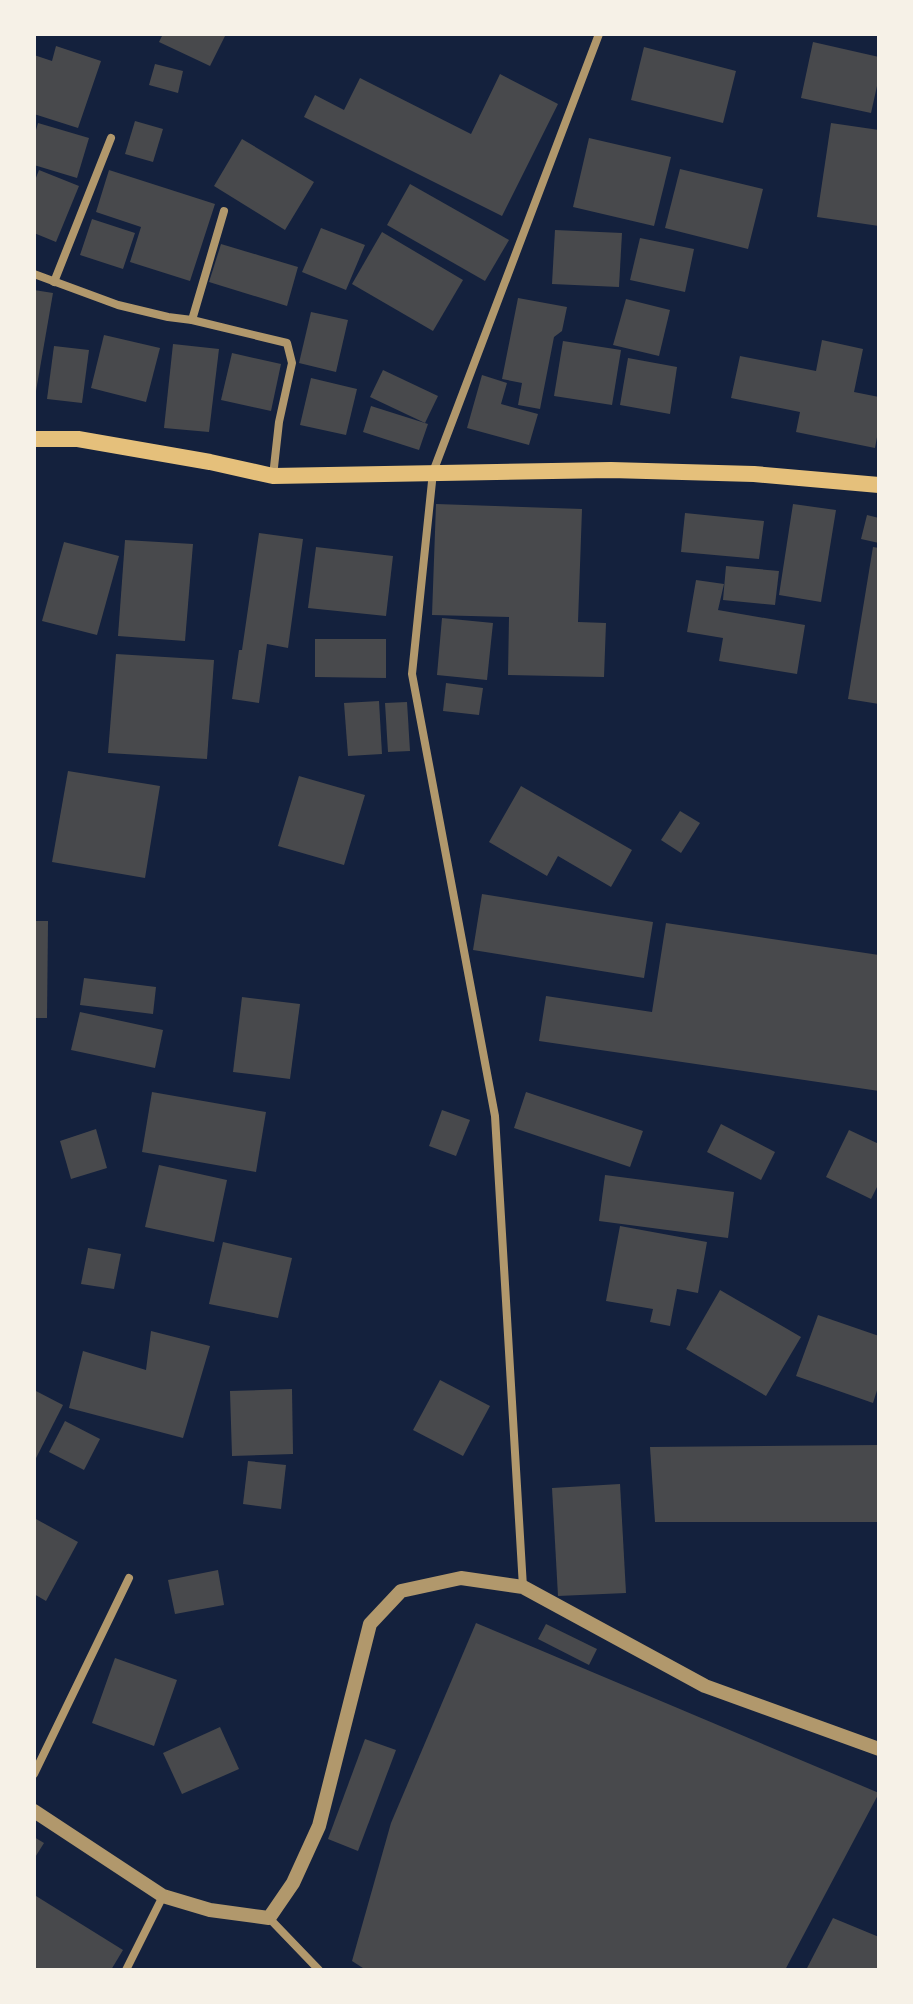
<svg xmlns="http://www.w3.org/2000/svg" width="913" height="2004" viewBox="0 0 913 2004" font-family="Ubuntu,sans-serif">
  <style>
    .building { fill: #48494c }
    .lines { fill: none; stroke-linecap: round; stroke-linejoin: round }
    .minor { stroke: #b1986c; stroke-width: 8 }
    .tertiary { stroke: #b1986c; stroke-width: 14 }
    .secondary { stroke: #e5c07b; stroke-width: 16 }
  </style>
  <rect width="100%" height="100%" fill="#14213d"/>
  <g class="building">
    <path d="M163,34H226L210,66L159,42Z"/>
    <path d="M813,42L879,57V77L871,113L801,98Z"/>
    <path d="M56,46L101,61L78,128L34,114V55L52,61Z"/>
    <path d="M644,47L736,71L723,123L631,100Z"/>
    <path d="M155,64L183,71L178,93L149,85Z"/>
    <path d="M500,74L558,104L502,216L304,117L315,95L344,110L360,78L471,134Z"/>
    <path d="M135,121L163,129L153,162L125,154Z"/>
    <path d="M38,123L89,138L77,178L34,165V137Z"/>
    <path d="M831,123L879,130V226L817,217Z"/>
    <path d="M589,138L671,157L654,226L573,207Z"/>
    <path d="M242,139L314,182L285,230L214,186Z"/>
    <path d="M680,169L763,189L748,249L665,228Z"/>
    <path d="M39,170L79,186L56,242L34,233V183Z"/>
    <path d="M109,170L215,204L190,281L130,262L141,227L96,212Z"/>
    <path d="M410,184L509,240L485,281L387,225Z"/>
    <path d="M92,219L135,233L123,269L80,255Z"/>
    <path d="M321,228L365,245L346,290L302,272Z"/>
    <path d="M555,230L622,233L619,287L552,284Z"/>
    <path d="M382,232L463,280L433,331L352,284Z"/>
    <path d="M640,238L694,249L685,292L630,280Z"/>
    <path d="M221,244L298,267L287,306L209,282Z"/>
    <path d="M34,290L53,293L36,391H34Z"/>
    <path d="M518,298L567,307L562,331L554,337L540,409L518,405L522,383L502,379Z"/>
    <path d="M626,299L670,310L659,356L613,345Z"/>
    <path d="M311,312L348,320L336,372L299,363Z"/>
    <path d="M104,335L160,348L146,402L91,388Z"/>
    <path d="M822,340L863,349L854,392L879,397V426L875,448L796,432L800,412L731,398L740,356L816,371Z"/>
    <path d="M563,341L621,350L612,405L554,396Z"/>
    <path d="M173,344L219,349L209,432L164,428Z"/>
    <path d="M54,346L89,350L82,403L47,399Z"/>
    <path d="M232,353L281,364L271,411L221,400Z"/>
    <path d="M628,358L677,367L670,414L620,405Z"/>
    <path d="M383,370L438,396L425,423L370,397Z"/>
    <path d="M482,375L507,383L501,404L538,414L529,445L467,428Z"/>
    <path d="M311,378L357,389L346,435L300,425Z"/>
    <path d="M371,406L428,424L419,450L363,432Z"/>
    <path d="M436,504L582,509L578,622L606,623L604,677L508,675L509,617L432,615Z"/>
    <path d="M793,504L836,510L821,602L779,595Z"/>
    <path d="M685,513L764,521L759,559L681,552Z"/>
    <path d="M867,515L879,518V543L861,539Z"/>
    <path d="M259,533L303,539L288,648L267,644L259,703L232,699L239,650H242Z"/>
    <path d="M125,540L193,544L185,641L118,636Z"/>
    <path d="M64,542L119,556L97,635L42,621Z"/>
    <path d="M316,547L393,556L386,616L308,608Z"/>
    <path d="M873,547L879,548V704L848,699Z"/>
    <path d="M726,566L779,571L775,605L723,600Z"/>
    <path d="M696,580L724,584L718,610L805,625L797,674L719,661L723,638L687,632Z"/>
    <path d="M442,618L493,623L487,680L437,675Z"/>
    <path d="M315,639H386V678L315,677Z"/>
    <path d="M116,654L214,660L207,759L108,753Z"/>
    <path d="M446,683L483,688L479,715L443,711Z"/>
    <path d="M379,701L382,754L348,756L344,703Z"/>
    <path d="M407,702L410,751L388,752L385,703Z"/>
    <path d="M68,771L160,786L145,878L52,862Z"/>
    <path d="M299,776L365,795L344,865L278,846Z"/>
    <path d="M521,786L632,850L611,887L558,856L547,876L489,842Z"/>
    <path d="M680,811L700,823L681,853L661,840Z"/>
    <path d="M482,894L653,922L644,978L473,950Z"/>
    <path d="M34,921H48L47,1018H34Z"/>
    <path d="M666,923L879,955V1091L539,1041L546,996L652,1012Z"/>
    <path d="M84,978L156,987L153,1014L80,1005Z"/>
    <path d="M242,997L300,1004L290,1079L233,1072Z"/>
    <path d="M80,1012L163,1030L155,1068L71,1050Z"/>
    <path d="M152,1092L266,1112L256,1172L142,1152Z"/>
    <path d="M526,1092L643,1131L630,1167L514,1128Z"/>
    <path d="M442,1110L470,1120L456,1156L429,1146Z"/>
    <path d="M721,1124L775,1152L761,1180L707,1152Z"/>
    <path d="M96,1129L107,1168L71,1179L60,1141Z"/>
    <path d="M849,1130L879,1144V1183L871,1199L826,1177Z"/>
    <path d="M159,1165L227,1180L214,1242L145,1227Z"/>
    <path d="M605,1175L734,1192L728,1238L599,1221Z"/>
    <path d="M620,1226L707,1242L698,1293L677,1289L670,1326L650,1322L653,1309L606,1301Z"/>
    <path d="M223,1242L292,1258L278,1318L209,1304Z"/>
    <path d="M88,1248L121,1254L114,1289L81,1284Z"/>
    <path d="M720,1290L801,1337L766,1396L686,1349Z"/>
    <path d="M818,1315L879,1336V1384L873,1403L796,1376Z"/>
    <path d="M151,1331L210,1346L183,1438L69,1408L83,1351L146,1370Z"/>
    <path d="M440,1380L490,1406L463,1456L413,1430Z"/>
    <path d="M292,1389L293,1454L232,1456L230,1391Z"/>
    <path d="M34,1390L63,1405L34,1462Z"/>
    <path d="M65,1421L100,1439L84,1470L49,1452Z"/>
    <path d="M879,1445V1522H655L650,1447Z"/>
    <path d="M248,1461L286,1465L281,1509L243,1504Z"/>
    <path d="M620,1484L626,1593L558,1596L552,1488Z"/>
    <path d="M34,1518L78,1542L46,1601L34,1594Z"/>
    <path d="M218,1570L224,1605L175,1614L168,1580Z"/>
    <path d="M476,1623L879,1793L785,1970H366L352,1961L391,1823Z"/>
    <path d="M546,1624L597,1649L589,1665L538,1639Z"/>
    <path d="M115,1658L177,1680L154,1746L92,1723Z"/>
    <path d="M220,1727L239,1769L182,1794L163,1753Z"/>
    <path d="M365,1739L396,1750L358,1851L328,1839Z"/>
    <path d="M34,1837L44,1843L34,1859Z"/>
    <path d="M36,1896L123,1950L111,1970H34Z"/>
    <path d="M833,1918L879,1937V1970H806Z"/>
  </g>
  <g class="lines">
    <g class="minor">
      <path d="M34,274L118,305L168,317L192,320L287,343L292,363L279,422L273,476"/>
      <path d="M54,282L111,138"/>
      <path d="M192,320L224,211"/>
      <path d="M523,1587L495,1116L412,674L433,472L599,34"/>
      <path d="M34,1774L129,1578"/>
      <path d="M269,1918L319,1970"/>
      <path d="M126,1970L163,1896"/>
    </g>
    <path class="tertiary" d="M34,1811L163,1896L210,1910L269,1918L293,1883L319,1826L370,1624L401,1591L461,1578L523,1587L705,1686L879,1749"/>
    <path class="secondary" d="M34,439H78L210,462L273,476L611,470L754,474L879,485"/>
  </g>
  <rect width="913" height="2004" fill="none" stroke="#f6f1e7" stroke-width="72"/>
</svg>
